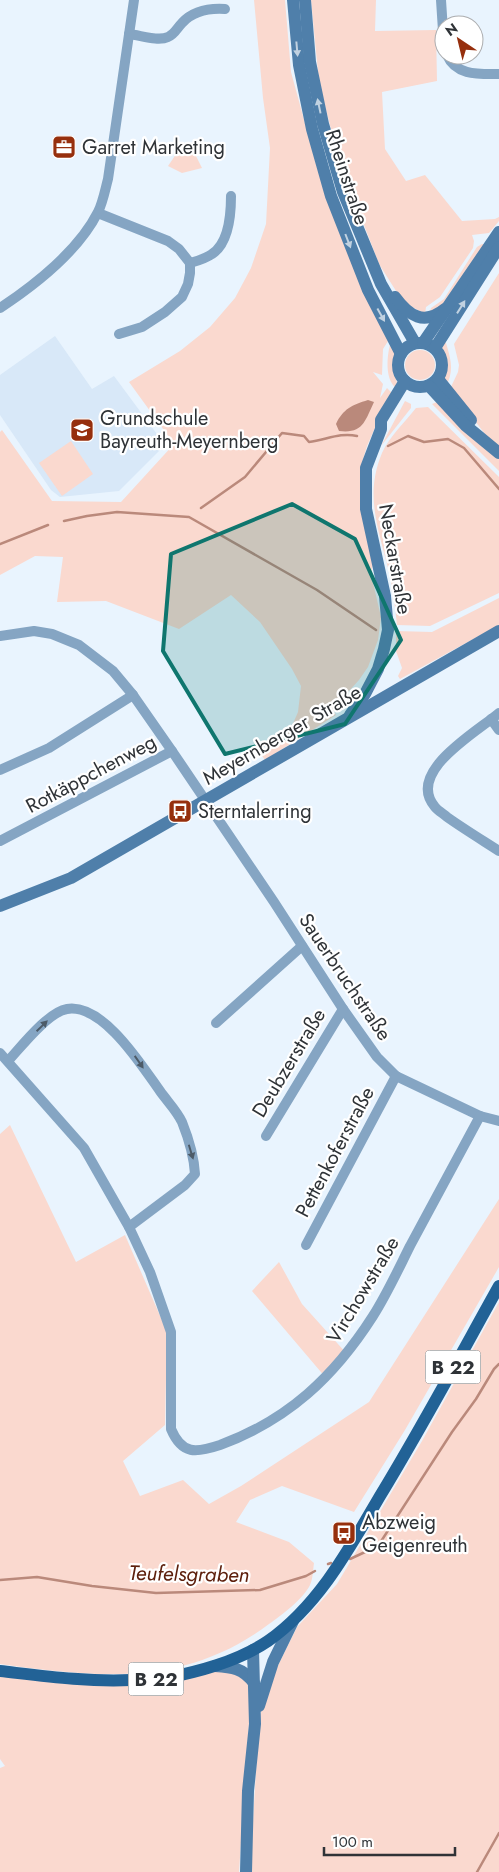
<svg xmlns="http://www.w3.org/2000/svg" width="499" height="1872" viewBox="0 0 499 1872" font-family="Jost,sans-serif">
  <style>
    .built { fill: #d8e8f8 }
    .green { fill: #fad9cf }
    .water { fill: #ba897b }
    .lines { fill: none; stroke-linecap: round; stroke-linejoin: round }
    .stream { stroke: #ba897b; stroke-width: 2.5 }
    .street { stroke: #85a5c3; stroke-width: 10 }
    .secondary { stroke: #4f7faa; stroke-width: 12 }
    .primary { stroke: #226296; stroke-width: 12 }
    .oneway { fill: #c1d2e1 }
    .oneway2 { fill: #4d5b68 }
    .marked { fill: #0f766e; fill-opacity: 0.2; stroke: #0f766e; stroke-width: 4; stroke-linejoin: round }
    .labels { text-anchor: middle; dominant-baseline: central; stroke-width: 4.5; stroke-linejoin: round; paint-order: stroke }
    .shield { fill: #fff; stroke: #6d7073; stroke-width: 1 }
    .shield-label { font-size: 19px; font-weight: bold; fill: #2f3337 }
    .poi-label { font-size: 20px; fill: #2f3337; stroke: #fff; text-anchor: start }
    .street-label { font-size: 20px; fill: #2f3337; stroke: #fff }
    .water-label { font-size: 21px; font-style: italic; fill: #5d200d; stroke: #fff }
  </style>
  <rect width="100%" height="100%" fill="#e9f4fe"/>
  <path class="built" d="M55,336L92,389L114,376L165,445L119,491L60,497L51,490L0,415V375Z"/>
  <g class="green">
    <path d="M254,0H285L291,72L318,171L390,338L383,349L382,375L373,372L383,384L380,398L387,388L392,393L381,414L367,446L361,466L360,479L361,510L373,564L371,574L381,617L378,640L368,667L359,680L338,703L334,712L336,715L265,760L260,753L291,728L298,712L301,686L292,669L260,622L231,595L179,629L106,601L57,602L63,557L35,556L0,575V432L2,430L52,501L121,502L174,444L129,382L180,351L210,327L235,298L251,268L266,224L270,148L263,98Z"/>
    <path d="M311,0H376L375,31L436,30L437,81L382,92L385,149L406,181L425,175L462,221L495,219L499,217V221L489,233L472,235L474,241L473,248L440,297L426,307L425,314L403,302L379,264L351,191L332,133L319,82Z"/>
    <path d="M179,150L195,154L202,168L182,173L168,166Z"/>
    <path d="M482,244H488L444,304L430,312L431,308L444,299L477,247Z"/>
    <path d="M499,273V447L489,439L450,389L458,372L459,365L454,344Z"/>
    <path d="M444,342L446,343C450,357 454,368 448,382L444,380L446,363L442,348Z"/>
    <path d="M390,345L396,351L393,367L397,383L395,387C385,378 387,356 390,345Z"/>
    <circle cx="420" cy="365" r="15"/>
    <path d="M405,401L411,404V408L381,446Z"/>
    <path d="M437,402L499,457V471L432,404Z"/>
    <path d="M428,407L499,477V593L430,626L397,625C395,607 393,589 389,572C379,530 364,496 382,453C389,437 405,422 416,408Z"/>
    <path d="M71,441L93,474L62,496L39,463Z"/>
    <path d="M499,598V625L400,679L398,676L402,668L396,651V631L432,632Z"/>
    <path d="M10,1125L76,1262L125,1235L167,1332L165,1425L123,1461L140,1496L183,1480L209,1504L241,1486L369,1402L499,1199V1267L405,1430L354,1512L282,1486L250,1500L236,1522L289,1542L314,1563C313,1569 313,1579 310,1585C304,1598 281,1616 269,1624C185,1687 98,1678 0,1664V1134Z"/>
    <path d="M279,1262L302,1304L347,1354L326,1378L252,1291Z"/>
    <path d="M499,1302V1872H250L259,1720L266,1690L297,1627L337,1584L422,1441Z"/>
    <path d="M221,1669C239,1671 248,1676 251,1694L239,1872H0V1768L5,1766L0,1759V1675L82,1685Z"/>
  </g>
  <path class="water" d="M368,400L374,402C365,421 363,434 339,431L336,424C343,409 352,405 368,400Z"/>
  <g class="lines">
    <g class="stream">
      <path d="M388,446L408,436L424,442L448,439L464,448L499,489"/>
      <path d="M201,508L245,477L282,433L304,436L309,442C326,440 340,432 357,436"/>
      <path d="M64,521L87,516L117,512L189,517L317,590L376,630"/>
      <path d="M0,544L48,525"/>
      <path d="M350,1559L378,1546L452,1432L476,1399L494,1369L499,1364"/>
      <path d="M328,1564L331,1563"/>
      <path d="M0,1580L37,1577L92,1586L156,1593L260,1590L306,1576L315,1571"/>
      <path d="M477,1872L499,1833"/>
    </g>
    <g class="street">
      <path d="M441,0L444,46"/>
      <path d="M129,34C140,35 158,42 168,37C175,34 177,28 182,23C193,11 209,8 225,9"/>
      <path d="M447,55C456,76 479,74 499,74"/>
      <path d="M98,213L168,241L179,249L190,263V273L188,284L182,297L165,312L142,327L119,334"/>
      <path d="M190,263C197,261 205,259 212,254C229,243 231,215 231,196"/>
      <path d="M0,308C35,285 79,250 98,212C103,202 105,190 108,179L134,0"/>
      <path d="M0,636L34,631L52,634L79,645L113,671L133,695L172,751L274,902L343,1009L377,1057L396,1076L480,1116L499,1121"/>
      <path d="M499,713C477,732 405,772 435,807C438,811 444,814 447,817C464,829 482,840 499,851"/>
      <path d="M491,719L499,730"/>
      <path d="M0,770L49,748L133,695"/>
      <path d="M0,841L172,751"/>
      <path d="M216,1023L302,946"/>
      <path d="M0,1053L84,1148L129,1227L150,1272L171,1332V1429C182,1455 196,1453 220,1445C288,1420 334,1377 373,1316C387,1294 398,1270 410,1246C433,1203 456,1160 480,1116"/>
      <path d="M8,1061C21,1047 48,1012 67,1009C103,1003 142,1066 160,1091C167,1101 177,1111 182,1122C188,1137 194,1157 195,1174L185,1185L129,1227"/>
      <path d="M266,1136L343,1009"/>
      <path d="M306,1245L396,1076"/>
    </g>
    <g class="secondary">
      <path d="M293,0L299,65L312,129L331,196L368,290L401,354"/>
      <path d="M305,0L310,62L323,124L343,192L381,284L415,343"/>
      <path d="M395,297C409,316 424,326 445,309"/>
      <circle cx="420" cy="365" r="22"/>
      <path d="M423,343L499,232"/>
      <path d="M435,348L499,247"/>
      <path d="M438,379L471,420"/>
      <path d="M429,386L465,425L499,453"/>
      <path d="M350,715L365,694L378,669L384,649L388,630L385,596L366,509V468L381,429V420L405,381"/>
      <path d="M0,906L71,878L499,631"/>
      <path d="M215,1666C232,1667 243,1668 254,1683"/>
      <path d="M259,1706L273,1662L293,1621"/>
      <path d="M246,1872L248,1791L255,1724L253,1650"/>
    </g>
    <path class="primary" d="M0,1671C44,1676 87,1682 131,1680C141,1680 152,1680 162,1679C197,1672 237,1662 268,1641C319,1605 349,1549 380,1496C422,1427 460,1356 499,1286"/>
  </g>
  <defs><path id="oneway-solid" d="M-6-.8H1V-3.2L6.5 0L1 3.2V.8H-6Z" transform="scale(1.25)"/></defs>
  <g class="oneway">
    <use href="#oneway-solid" transform="translate(297 49) rotate(85)"/>
    <use href="#oneway-solid" transform="translate(319 106) rotate(-102)"/>
    <use href="#oneway-solid" transform="translate(348 241) rotate(69)"/>
    <use href="#oneway-solid" transform="translate(461 307) rotate(-58)"/>
    <use href="#oneway-solid" transform="translate(381 315) rotate(61)"/>
  </g>
  <g class="oneway2">
    <use href="#oneway-solid" transform="translate(42 1026) rotate(-44)"/>
    <use href="#oneway-solid" transform="translate(139 1062) rotate(55)"/>
    <use href="#oneway-solid" transform="translate(191 1152) rotate(73)"/>
  </g>
  <path class="marked" d="M292,504L355,539L401,640L345,724L225,754L163,651L171,554Z"/>
  <defs>
    <g id="office-square" transform="scale(1.25)"><rect x="-9" y="-9" width="18" height="18" rx="4" fill="#962f0d" stroke="#fff"/><path d="M-6-3h4V-5.5h4V-3h4V5H-6ZM-1-4.5V-3h2v-1.5ZM-6 0V1H6V0Z" fill="#fff"/></g>
    <g id="school-square" transform="scale(1.25)"><rect x="-9" y="-9" width="18" height="18" rx="4" fill="#962f0d" stroke="#fff"/><path d="M0-5L7-2L0 1L-7-2ZM-4 1L0 2.5L4 1V4Q0 6-4 4Z" fill="#fff"/></g>
    <g id="bus-square" transform="scale(1.25)"><rect x="-9" y="-9" width="18" height="18" rx="4" fill="#962f0d" stroke="#fff"/><path d="M-5-6H5V4H4V6H2V4H-2V6H-4V4H-5ZM-3.5-4V0h7V-4ZM-3.5 1.2v1.5H-2V1.2ZM2 1.2v1.5H3.5V1.2Z" fill="#fff"/></g>
  </defs>
  <g fill-rule="evenodd">
    <use href="#office-square" x="64" y="147"/>
    <use href="#school-square" x="82" y="430"/>
    <use href="#bus-square" x="180" y="811"/>
    <use href="#bus-square" x="344" y="1533"/>
  </g>
  <g class="labels">
    <g class="shield">
      <rect x="425.5" y="1350.5" width="55" height="33" rx="4"/>
      <rect x="128.5" y="1662.5" width="55" height="33" rx="4"/>
    </g>
    <g class="shield-label">
      <text x="453" y="1367">B 22</text>
      <text x="156" y="1679">B 22</text>
    </g>
    <g class="poi-label">
      <text x="82" y="147">Garret Marketing</text>
      <text x="100" y="418">Grundschule<tspan x="100" dy="23">Bayreuth-Meyernberg</tspan></text>
      <text x="198" y="811">Sterntalerring</text>
      <text x="362" y="1522">Abzweig<tspan x="362" dy="23">Geigenreuth</tspan></text>
    </g>
    <g class="street-label">
      <text transform="translate(347 177) rotate(72)">Rheinstraße</text>
      <text transform="translate(395 559) rotate(80)">Neckarstraße</text>
      <text transform="translate(282 735) rotate(-30)">Meyernberger Straße</text>
      <text transform="translate(91 774) rotate(-28)">Rotkäppchenweg</text>
      <text transform="translate(345 977) rotate(56)">Sauerbruchstraße</text>
      <text transform="translate(289 1063) rotate(-59)">Deubzerstraße</text>
      <text transform="translate(335 1152) rotate(-62)">Pettenkoferstraße</text>
      <text transform="translate(363 1290) rotate(-59)">Virchowstraße</text>
    </g>
    <g class="water-label">
      <text transform="translate(189 1574) rotate(1)">Teufelsgraben</text>
    </g>
  </g>
  <g transform="translate(459 40) rotate(325)"><circle r="24" fill="#ffffff" stroke="#acadaf"/>
  <path d="M0-4L9 19L0 12L-9 19Z" fill="#962f0d"/>
  <text y="-8" font-size="14" font-weight="bold" text-anchor="middle" fill="#2f3337">N</text>
  </g>
  <path d="M324 1847v8h131v-8" fill="none" stroke="#2f3337" stroke-width="2.5"/>
  <text x="332" y="1847" font-size="15" fill="#2f3337" stroke="#ffffff" stroke-width="4" paint-order="stroke">100 m</text>
</svg>
